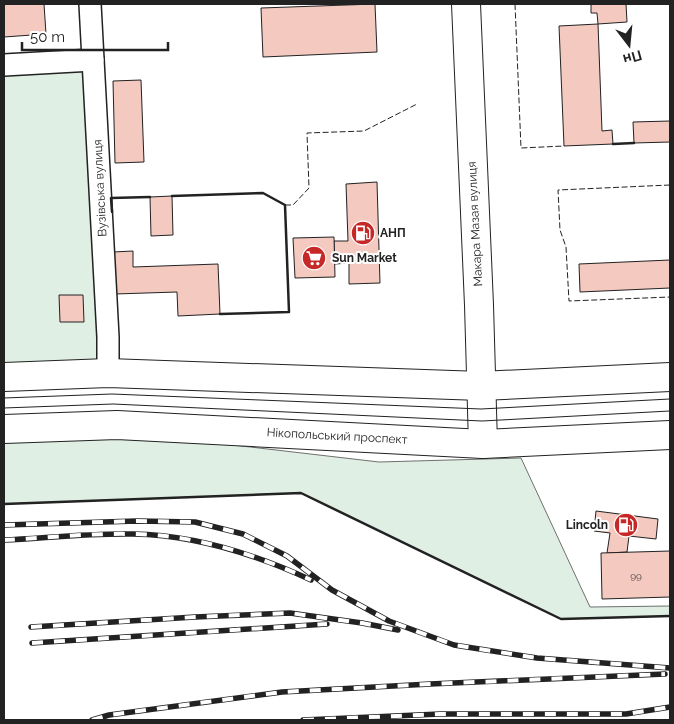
<svg xmlns="http://www.w3.org/2000/svg" width="674" height="724" viewBox="0 0 674 724" font-family="Raleway,sans-serif">
  <style>
    .green { fill: #e0efe3; stroke: #6f6f6f }
    .building { fill: #f3c9c0; stroke: #222 }
    .lines { fill: none; stroke-linecap: round; stroke-linejoin: round }
    .minor-casing { stroke: #222; stroke-width: 24 }
    .major-casing { stroke: #222; stroke-width: 30 }
    .minor { stroke: #fff; stroke-width: 21 }
    .major { stroke: #fff; stroke-width: 28 }
    .tram { stroke: #222; stroke-width: 1 }
    .rail-casing { stroke: #222; stroke-width: 5.5 }
    .rail { stroke: #fff; stroke-width: 4; stroke-dasharray: 11; stroke-linecap: butt }
    .fence { stroke: #222; stroke-width: 1; stroke-dasharray: 6 2.5; stroke-linecap: butt }
    .wall { stroke: #222; stroke-width: 2.5 }
    .labels { text-anchor: middle; dominant-baseline: central; stroke-width: 4; stroke-linejoin: round; paint-order: stroke }
    .number-label { font-size: 10px; fill: #564c4a }
    .street-label { font-size: 12px; fill: #222; stroke: #fff }
    .poi-label { font-size: 12px; font-weight: bold; fill: #222; stroke: #fff; text-anchor: start }
  </style>
  <rect width="100%" height="100%" fill="#fff"/>
  <g class="green">
    <path d="M86,67L101,365L4,368V72Z"/>
    <path d="M113,431L379,462L521,458L590,607L670,606V616L561,619L301,493L4,504V436Z"/>
  </g>
  <g class="building">
    <path d="M4,4H44L46,34L4,37Z"/>
    <path d="M375,4L377,52L263,57L261,8Z"/>
    <path d="M591,4H626L627,22L598,24L597,13H591Z"/>
    <path d="M598,24L602,131L612,130L613,144L564,146L559,26Z"/>
    <path d="M141,80L144,162L115,163L113,81Z"/>
    <path d="M670,121V142L634,143L633,122Z"/>
    <path d="M377,182L380,283L349,284V263L335,264L334,241H348L346,184Z"/>
    <path d="M172,196L173,235L151,236L150,197Z"/>
    <path d="M334,237L335,277L295,278L293,238Z"/>
    <path d="M133,251V267L218,264L220,314L178,316L177,292L115,294L113,252Z"/>
    <path d="M670,260V288L580,292L579,264Z"/>
    <path d="M59,295H83L84,322H60Z"/>
    <path d="M596,511L658,519L656,539L629,536L627,552L607,553L610,533L594,531Z"/>
    <path d="M670,551V597L602,599L601,553Z"/>
  </g>
  <g class="lines">
    <g class="minor-casing">
      <g id="minor">
        <path d="M90,4L108,337V373"/>
        <path d="M4,65L93,60"/>
      </g>
    </g>
    <g class="major-casing">
      <g id="major">
        <path d="M466,4L479,305L483,444"/>
        <path d="M4,377L108,373L481,386L670,377"/>
        <path d="M4,429L117,425L483,444L670,435"/>
      </g>
    </g>
    <use href="#minor" class="minor"/>
    <use href="#major" class="major"/>
    <g class="tram">
      <path d="M4,398L112,394L481,409L670,399"/>
      <path d="M4,408L113,404L482,421L670,411"/>
    </g>
    <g class="rail-casing">
      <g id="rail">
        <path d="M4,525L137,521L195,522L243,534L287,556L332,590L389,621L454,645L537,658L670,668"/>
        <path d="M4,540C46,538 90,533 133,534C195,535 255,554 311,580"/>
        <path d="M31,627L195,617L290,613L362,623L398,630"/>
        <path d="M32,643L327,624"/>
        <path d="M92,720L109,715L282,692L430,684L665,674"/>
        <path d="M303,720L440,714H626L670,707"/>
      </g>
    </g>
    <use href="#rail" class="rail"/>
    <g class="fence">
      <path d="M515,4L521,148L564,146"/>
      <path d="M670,185L558,190L560,230L566,247L569,301L670,297"/>
      <path d="M285,205H293L309,188L307,133L364,131L417,104"/>
    </g>
    <g class="wall">
      <path d="M613,144L634,143"/>
      <path d="M172,196L263,193L285,205L289,312L220,314"/>
      <path d="M112,212L111,198L150,197"/>
      <path d="M4,504L301,493L561,619L670,616"/>
    </g>
  </g>
  <defs>
    <g id="fuel-disc" transform="scale(1.25)"><circle r="9.5" fill="#c62828" stroke="#fff"/><path d="M-5.5-6h7V0h2V4h1.3V-2.5L3-4.5l.8-.8L6-3V5H2.5V1h-1V6h-7ZM-4.2-4.7v3.2H.2V-4.7Z" fill="#fff"/></g>
    <g id="supermarket-disc" transform="scale(1.25)"><circle r="9.5" fill="#c62828" stroke="#fff"/><path d="M-6-5.5h2.5l.6 2H6L4.5 2H-2.5L-4.4-4H-6ZM-1.5 3.2a1.3 1.3 0 1 0 .1 0ZM3 3.2a1.3 1.3 0 1 0 .1 0Z" fill="#fff"/></g>
  </defs>
  <g fill-rule="evenodd">
    <use href="#fuel-disc" x="363" y="233"/>
    <use href="#supermarket-disc" x="314" y="258"/>
    <use href="#fuel-disc" x="626" y="525"/>
  </g>
  <g class="labels">
    <g class="number-label">
      <text x="636" y="575">99</text>
    </g>
    <g class="street-label">
      <text transform="translate(100 188) rotate(-93)">Вузівська вулиця</text>
      <text transform="translate(475 224) rotate(-93)">Макара Мазая вулиця</text>
      <text transform="translate(337 436) rotate(3)">Нікопольський проспект</text>
    </g>
    <g class="poi-label">
      <text x="380" y="233">АНП</text>
      <text x="332" y="258">Sun Market</text>
      <text x="608" y="525" text-anchor="end">Lincoln</text>
    </g>
  </g>
  <rect width="674" height="724" fill="none" stroke="#222222" stroke-width="10"/>
  <g transform="translate(629 45) rotate(164)" stroke="#ffffff" stroke-width="4" paint-order="stroke">
  <path d="M0-4L9 19L0 12L-9 19Z" fill="#222222"/>
  <text y="-8" font-size="14" font-weight="bold" text-anchor="middle" fill="#222222">Пн</text>
  </g>
  <path d="M22 42v8h146v-8" fill="none" stroke="#222222" stroke-width="2.5"/>
  <text x="30" y="42" font-size="15" fill="#222222" stroke="#ffffff" stroke-width="4" paint-order="stroke">50 m</text>
</svg>
